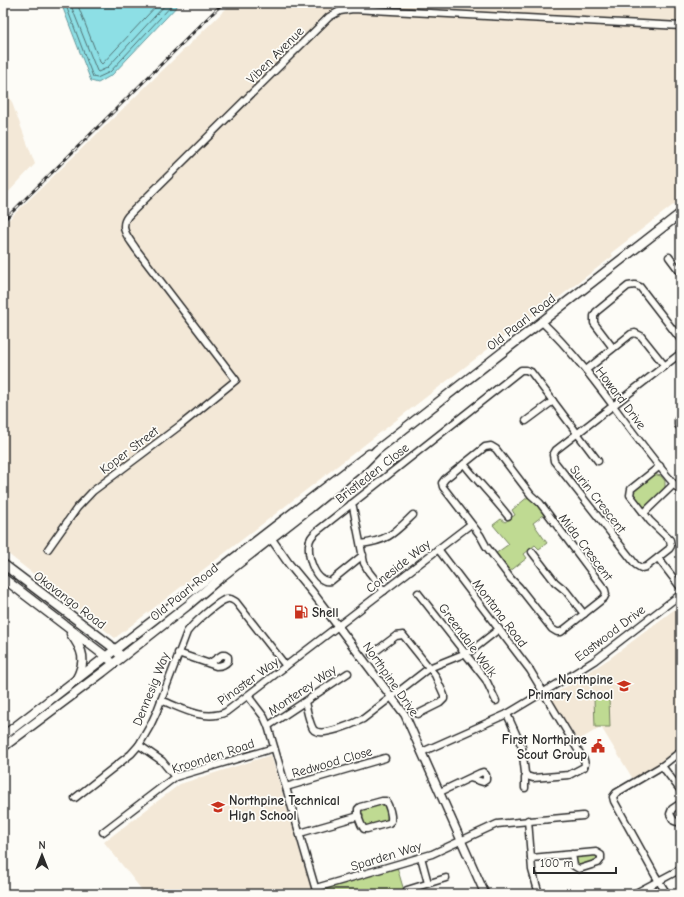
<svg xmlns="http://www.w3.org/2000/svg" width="684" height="897" viewBox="0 0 684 897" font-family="'Comic Neue',sans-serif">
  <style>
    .built { fill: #f3e8d7 }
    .green { fill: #bfda92; stroke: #75825e }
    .water { fill: #8ddfe5; stroke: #66979b }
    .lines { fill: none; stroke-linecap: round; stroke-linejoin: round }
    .shore { stroke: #527375; stroke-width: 1 }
    .minor-casing { stroke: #2b2b2b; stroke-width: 9 }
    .tertiary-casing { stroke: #2b2b2b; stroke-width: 10 }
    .secondary-casing { stroke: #2b2b2b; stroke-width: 11 }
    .minor { stroke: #fdfcf7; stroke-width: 6 }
    .tertiary { stroke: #fdfcf7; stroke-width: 7 }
    .secondary { stroke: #fdfcf7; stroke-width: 8 }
    .rail-casing { stroke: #2b2b2b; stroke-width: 3 }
    .rail { stroke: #fdfcf7; stroke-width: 1.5; stroke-dasharray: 4.5; stroke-linecap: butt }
    .labels { text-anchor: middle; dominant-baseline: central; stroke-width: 3.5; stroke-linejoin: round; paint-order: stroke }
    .street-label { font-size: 13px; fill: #2b2b2b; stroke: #fdfcf7 }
    .poi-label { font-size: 13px; font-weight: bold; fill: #2b2b2b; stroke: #fdfcf7; text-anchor: start }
  </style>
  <rect width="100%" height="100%" fill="#fdfcf7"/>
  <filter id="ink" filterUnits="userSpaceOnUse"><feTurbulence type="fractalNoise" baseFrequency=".025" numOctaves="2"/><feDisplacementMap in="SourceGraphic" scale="8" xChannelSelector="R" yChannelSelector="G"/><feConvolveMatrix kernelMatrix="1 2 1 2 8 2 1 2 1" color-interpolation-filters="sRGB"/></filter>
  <g filter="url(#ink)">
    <g class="built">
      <path d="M232,3H681V199L611,253L613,256L545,308L523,322L115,638L3,550V225Z"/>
      <path d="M3,79L35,164L3,198Z"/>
      <path d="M679,606L681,609V746L660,763L633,779L601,727L579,740L577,739L550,697L609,659Z"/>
      <path d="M271,755L313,894H145L104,842L180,784Z"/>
    </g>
    <g class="green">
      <path d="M653,474L661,476L665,481V490L646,507H643L632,495L634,488Z"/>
      <path d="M529,496L545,514L533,523L547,543L539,549L535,545L524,554L527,558L509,572L495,554L509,544L493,525L501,519L505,522L515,515L512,510Z"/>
      <path d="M609,698L610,727H595L594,698Z"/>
      <path d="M382,804L385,805L389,816L387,820L368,826L365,825L361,814L362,809Z"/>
      <path d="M596,854L598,855L599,860L580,866L576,864V859L579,856Z"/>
      <path d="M397,867L405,894H322L326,888Z"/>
    </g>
    <path class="water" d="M61,3H180L112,75L98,83L91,81Z"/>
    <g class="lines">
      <g class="shore">
        <path d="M65,3L93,77L97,78L110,72L174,3"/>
        <path d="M70,3L97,71L98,72L107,68L167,3"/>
        <path d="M77,3L100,62L102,64L159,3"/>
      </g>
      <g class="minor-casing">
        <g id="minor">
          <path d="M669,257L681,273"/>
          <path d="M541,321C595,372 631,437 681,492"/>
          <path d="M613,348L594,323V316L596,312L628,286L635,285L640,287L681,340"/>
          <path d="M586,370L631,334L635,333L641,336L665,366"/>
          <path d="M681,415L678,420V425L681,428"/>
          <path d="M526,421L553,401"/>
          <path d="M491,446L496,449L531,495L540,503L605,590L606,594L604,598L561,632H557L552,629L519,587L511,579L486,546L480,535L443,487L442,483L445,479L485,447Z"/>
          <path d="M464,464C478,482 494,498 508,516"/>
          <path d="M660,466L631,489L630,495L650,521L670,540L671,546L669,549L646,567L641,568L636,565L554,461L553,455L556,450L681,353"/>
          <path d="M351,504L353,507L364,563L369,572L384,591"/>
          <path d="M644,513L674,484"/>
          <path d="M361,544C389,540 393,534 413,515"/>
          <path d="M48,549L77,508L93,491L182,424L236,380L136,249C129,238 118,228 128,216L329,17L340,11L353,9L681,26"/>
          <path d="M438,549L530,670L584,760L585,764L584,767L569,775L533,778L527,776L525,773L522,747L507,714"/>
          <path d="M532,552L555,582L566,591L584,614"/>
          <path d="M363,555L331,581C315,584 308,557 309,545C309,539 312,536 316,532L521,370H526L531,372L598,461"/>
          <path d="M658,558L681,588"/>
          <path d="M418,593L486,680L496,701"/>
          <path d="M178,653L216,666C221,666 225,665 228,661V657L225,655H222L210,663"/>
          <path d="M372,654L396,636L403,635L435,675L444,695V699L440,703L418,714"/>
          <path d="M248,696L264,717L268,726L317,894"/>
          <path d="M161,700C181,708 205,722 226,712L471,524"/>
          <path d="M305,702C307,710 309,722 313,729C320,739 355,723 363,719L429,668L471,651L499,629"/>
          <path d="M268,726L348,673"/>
          <path d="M139,745L162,761L175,777"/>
          <path d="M422,752L507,714L567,678L594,661L681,594"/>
          <path d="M662,766L681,791"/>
          <path d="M286,787L385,758"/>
          <path d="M525,788V778L527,776"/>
          <path d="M440,792L480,773L483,772L486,775V780L483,782L470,778"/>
          <path d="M75,798L131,754L139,745L150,726L157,711L187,632C192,625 218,601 227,599C231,598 233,600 236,602L286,666"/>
          <path d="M382,801H386C389,806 392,815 391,821L389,823L367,829H364C360,824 357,815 358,809L360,807Z"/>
          <path d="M681,803L672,809L670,814L674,821L677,822L681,820"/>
          <path d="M528,820L532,870L539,894"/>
          <path d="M103,832L175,777L274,748"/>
          <path d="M300,833L359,816"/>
          <path d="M421,857L428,883"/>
          <path d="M531,858L596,852L601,855V859L598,863L579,869L574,866L572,854"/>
          <path d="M316,888L432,854L497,824L583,816"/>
          <path d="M407,890L446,878"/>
          <path d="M634,894L681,869"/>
          <path d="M667,894L655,875L614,801L613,797L616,793L662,766L681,751"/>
        </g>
      </g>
      <g class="tertiary-casing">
        <g id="tertiary">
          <path d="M3,4L4,3"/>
          <path d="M268,534L289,564L313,593L405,715L485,894"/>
        </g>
      </g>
      <g class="secondary-casing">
        <g id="secondary">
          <path d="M3,564L110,645L119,654"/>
          <path d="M3,578L109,659"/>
          <path d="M71,634C83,650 87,661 76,680"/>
          <path d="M3,736L369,454"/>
          <path d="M3,747L103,672L187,606L220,578L310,508L361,466L377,450L681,213"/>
        </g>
      </g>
      <use href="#minor" class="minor"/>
      <use href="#tertiary" class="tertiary"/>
      <use href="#secondary" class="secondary"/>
      <g class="rail-casing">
        <path id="rail" d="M3,221L223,3"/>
      </g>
      <use href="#rail" class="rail"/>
    </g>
  </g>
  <defs>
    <g id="fuel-bare" transform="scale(1.08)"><path d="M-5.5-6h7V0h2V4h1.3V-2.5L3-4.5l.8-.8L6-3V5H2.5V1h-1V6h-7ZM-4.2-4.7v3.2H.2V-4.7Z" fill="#c8321e" stroke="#fdfcf7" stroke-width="2.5" paint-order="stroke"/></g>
    <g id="school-bare" transform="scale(1.08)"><path d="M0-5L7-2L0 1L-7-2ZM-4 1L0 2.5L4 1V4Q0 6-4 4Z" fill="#c8321e" stroke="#fdfcf7" stroke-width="2.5" paint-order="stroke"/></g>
    <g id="civic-bare" transform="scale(1.08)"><path d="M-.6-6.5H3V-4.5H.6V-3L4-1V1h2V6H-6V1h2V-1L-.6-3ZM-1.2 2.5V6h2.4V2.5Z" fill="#c8321e" stroke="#fdfcf7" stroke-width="2.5" paint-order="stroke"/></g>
  </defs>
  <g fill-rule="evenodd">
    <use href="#fuel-bare" x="301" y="612"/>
    <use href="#school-bare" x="624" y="686"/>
    <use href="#civic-bare" x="598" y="746"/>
    <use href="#school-bare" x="218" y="807"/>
  </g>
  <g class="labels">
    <g class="street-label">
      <text transform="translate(275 55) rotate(-45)">Viben Avenue</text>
      <text transform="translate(521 322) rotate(-38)">Old Paarl Road</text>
      <text transform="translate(621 398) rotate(53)">Howard Drive</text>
      <text transform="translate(129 450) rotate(-37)">Koper Street</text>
      <text transform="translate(372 473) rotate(-38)">Bristleden Close</text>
      <text transform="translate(598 499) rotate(52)">Surin Crescent</text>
      <text transform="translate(586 547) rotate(53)">Mida Crescent</text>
      <text transform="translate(398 566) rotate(-38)">Coneside Way</text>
      <text transform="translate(184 592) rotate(-39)">Old Paarl Road</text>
      <text transform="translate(70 600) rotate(37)">Okavango Road</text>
      <text transform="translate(500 613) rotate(53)">Montana Road</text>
      <text transform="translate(610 633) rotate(-37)">Eastwood Drive</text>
      <text transform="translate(468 640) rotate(53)">Greendale Walk</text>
      <text transform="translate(391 679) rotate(55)">Northpine Drive</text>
      <text transform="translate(248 681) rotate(-36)">Pinaster Way</text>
      <text transform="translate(151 689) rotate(-68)">Dennesig Way</text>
      <text transform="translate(302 690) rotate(-34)">Monterey Way</text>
      <text transform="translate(213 756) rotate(-18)">Kroonden Road</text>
      <text transform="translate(332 762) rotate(-16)">Redwood Close</text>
      <text transform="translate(386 856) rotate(-17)">Sparden Way</text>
    </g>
    <g class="poi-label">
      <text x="312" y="612">Shell</text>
      <text x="613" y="679" text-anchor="end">Northpine<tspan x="613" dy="15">Primary School</tspan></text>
      <text x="587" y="739" text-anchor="end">First Northpine<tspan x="587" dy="15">Scout Group</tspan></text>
      <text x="229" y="800">Northpine Technical<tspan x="229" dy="15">High School</tspan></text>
    </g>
  </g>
  <rect width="684" height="897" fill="none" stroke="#fdfcf7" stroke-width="16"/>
  <rect x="8" y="8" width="668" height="881" fill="none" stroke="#2b2b2b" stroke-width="1.5" filter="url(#ink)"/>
  <g transform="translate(42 855)" stroke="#fdfcf7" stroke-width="3" paint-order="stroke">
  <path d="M0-3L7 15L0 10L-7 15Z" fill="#2b2b2b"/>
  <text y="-6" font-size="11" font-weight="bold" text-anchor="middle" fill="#2b2b2b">N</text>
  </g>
  <path d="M534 867v6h82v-6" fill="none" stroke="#2b2b2b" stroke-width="2"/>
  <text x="540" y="867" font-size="12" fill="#2b2b2b" stroke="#fdfcf7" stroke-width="3" paint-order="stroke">100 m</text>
</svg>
